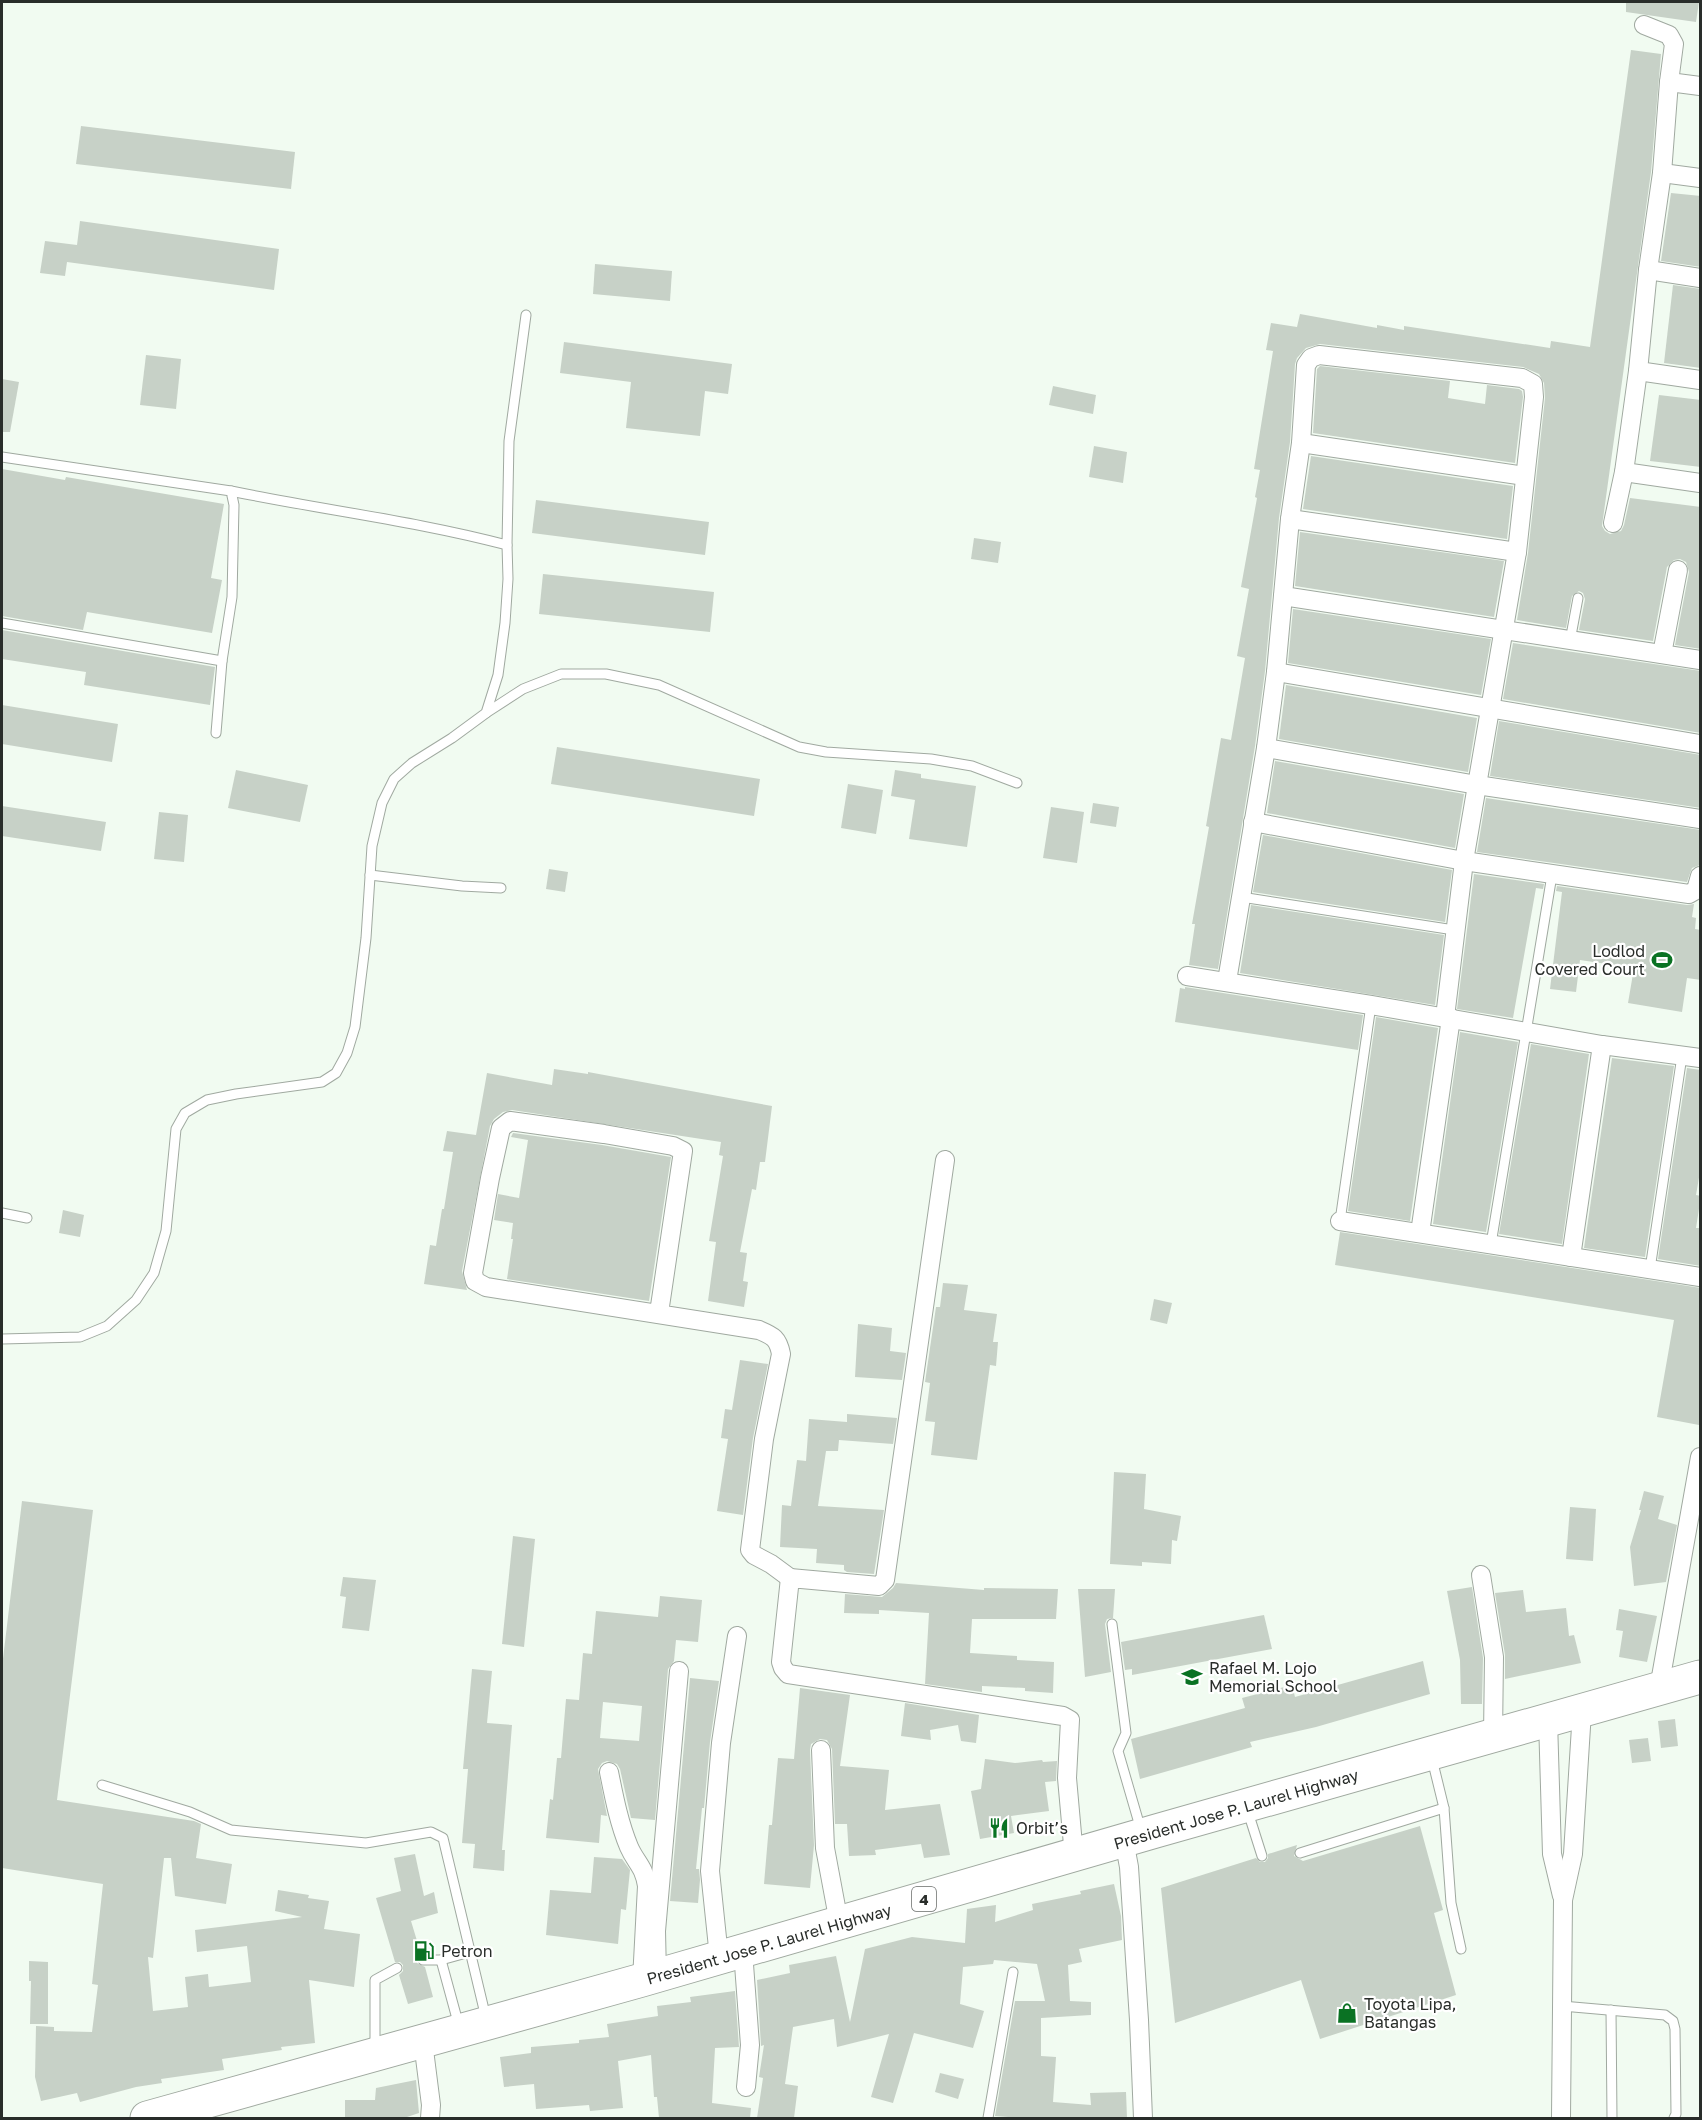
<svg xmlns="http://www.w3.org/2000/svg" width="1702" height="2120" viewBox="0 0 1702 2120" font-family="'Golos Text',sans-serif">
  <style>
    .building { fill: #c7d1c7; fill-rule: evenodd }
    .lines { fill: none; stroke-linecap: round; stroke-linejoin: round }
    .lane-casing { stroke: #a0a9a0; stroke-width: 11 }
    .street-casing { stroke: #a0a9a0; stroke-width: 20 }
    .highway-casing { stroke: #a0a9a0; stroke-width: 35 }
    .lane { stroke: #fff; stroke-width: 9 }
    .street { stroke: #fff; stroke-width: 18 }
    .highway { stroke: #fff; stroke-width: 33 }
    .labels { text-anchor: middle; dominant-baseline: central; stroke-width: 4.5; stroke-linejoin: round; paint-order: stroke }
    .shield { fill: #fff; stroke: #696c6a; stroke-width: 1.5 }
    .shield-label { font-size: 15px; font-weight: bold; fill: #292d2a }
    .poi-label { font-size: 16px; fill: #292d2a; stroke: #fff; text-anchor: start }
    .street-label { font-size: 16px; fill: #292d2a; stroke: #fff }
  </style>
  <rect width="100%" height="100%" fill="#f1fbf1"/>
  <g class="building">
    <path d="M1626,2H1699L1696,22L1626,12Z"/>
    <path d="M1631,50L1661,54L1651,172L1602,526L1605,531L1610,534L1621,531L1624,525L1630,498L1701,507V649L1675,645L1689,572L1686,562L1680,559L1674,560L1667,567L1653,641L1579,630L1585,599L1583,593L1579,591L1572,596L1566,628L1517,620L1528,553L1545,398L1544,383L1539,374L1523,367L1320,344L1306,348L1297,358L1295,364L1290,442L1279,518L1265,671L1255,746L1218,969L1189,965L1195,924H1192L1209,827L1206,826L1221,738L1231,740L1245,658L1237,656L1249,589L1241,587L1257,498L1255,497L1260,470L1254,469L1273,351L1266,350L1271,323L1297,327L1300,314L1377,328V325L1404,330V326L1550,348L1551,341L1590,347Z"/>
    <path d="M81,126L295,152L291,189L76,164Z"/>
    <path d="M1671,193L1701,196V267L1661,261Z"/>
    <path d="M80,221L279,249L274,290L67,262L65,276L40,273L45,241L77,245Z"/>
    <path d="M595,264L672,271L670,301L593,294Z"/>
    <path d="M1673,285L1701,289V368L1664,363Z"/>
    <path d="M564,342L732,364L728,394L705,391L700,436L626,428L631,382L560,373Z"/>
    <path d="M146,355L181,359L176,409L140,405Z"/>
    <path d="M1320,366L1450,381L1448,398L1485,404L1487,385L1519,389L1522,391L1523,397L1515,463L1313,433L1317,369Z"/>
    <path d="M2,379L19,382L10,432H2Z"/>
    <path d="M1053,386L1096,395L1093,414L1049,405Z"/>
    <path d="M1659,395L1701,400V467L1650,461Z"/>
    <path d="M1094,446L1127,452L1123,483L1089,477Z"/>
    <path d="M1311,456L1513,486L1507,539L1303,509Z"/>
    <path d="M2,469L65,480L66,477L224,504L211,578L222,580L212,633L87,612L83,630L2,616Z"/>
    <path d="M536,500L709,522L705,555L532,533Z"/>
    <path d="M1300,532L1504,561L1494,617L1295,586Z"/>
    <path d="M974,538L1001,542L998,563L971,559Z"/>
    <path d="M543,574L714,592L710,632L539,614Z"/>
    <path d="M1293,609L1491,639L1481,695L1288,663Z"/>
    <path d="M2,630L215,667L210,705L84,685L86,672L2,659Z"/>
    <path d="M1513,643L1701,671V733L1503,699Z"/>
    <path d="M1286,685L1477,718L1468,772L1279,739Z"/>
    <path d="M2,705L118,724L112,762L2,744Z"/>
    <path d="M1499,721L1701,755V808L1490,776Z"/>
    <path d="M557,747L760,779L754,816L551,784Z"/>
    <path d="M1275,761L1464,794L1455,848L1267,813Z"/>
    <path d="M236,770L308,785L300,822L228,808Z"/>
    <path d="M895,770L921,774V778L976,786L967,847L909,839L915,800L891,796Z"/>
    <path d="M848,784L883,790L876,834L841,828Z"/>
    <path d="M1486,798L1701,830L1700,865L1692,868L1687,882L1477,852Z"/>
    <path d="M1093,803L1119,807L1116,827L1090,823Z"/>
    <path d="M2,806L106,822L101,851L2,836Z"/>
    <path d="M1051,807L1084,812L1077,863L1043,858Z"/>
    <path d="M159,812L188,815L184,862L154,859Z"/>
    <path d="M1263,835L1452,870L1445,922L1253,892Z"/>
    <path d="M549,869L568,872L565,892L546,889Z"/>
    <path d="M1474,874L1544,884L1543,889L1536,888L1513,1018L1457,1009Z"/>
    <path d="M1557,886L1687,905L1694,904L1692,917L1696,918L1695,929L1701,930V980L1687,978L1682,1012L1628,1003L1634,968L1580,960L1576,992L1550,989L1562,892L1556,891Z"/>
    <path d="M1251,905L1444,935L1435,1005L1240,973Z"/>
    <path d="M1185,987L1363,1015L1358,1050L1175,1022L1180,988L1185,989Z"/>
    <path d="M1376,1017L1438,1028L1410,1221L1348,1211Z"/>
    <path d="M1460,1032L1518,1042L1486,1232L1433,1224Z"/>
    <path d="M1531,1044L1589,1054L1562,1244L1499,1234Z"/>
    <path d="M1612,1058L1674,1066L1645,1257L1584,1248Z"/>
    <path d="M1687,1068L1701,1070V1166L1696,1195L1701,1196L1696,1228H1701V1266L1658,1259Z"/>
    <path d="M554,1069L588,1074V1072L772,1106L765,1162H760L756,1190L752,1189L740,1252L747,1253L743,1281L748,1282L744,1307L708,1301L716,1242L709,1241L723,1156L719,1155L721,1142L512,1110L503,1112L494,1119L490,1126L462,1271L467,1290L424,1284L430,1245L436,1246L442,1209H444L453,1152L443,1151L447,1131L476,1135L487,1073L552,1085Z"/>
    <path d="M513,1133L602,1145L671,1157L649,1301L507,1279L513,1239H511L513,1223L494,1220L498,1194L519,1198L528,1140L511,1137Z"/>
    <path d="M63,1210L84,1215L80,1237L59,1233Z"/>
    <path d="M1340,1232L1701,1288V1415L1699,1425L1657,1417L1674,1320L1335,1265Z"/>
    <path d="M943,1283L968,1285L964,1310L997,1314L993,1342H998L996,1366L990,1365L977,1460L931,1455L935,1422L925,1421L930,1383L925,1382L936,1307H940Z"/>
    <path d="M1154,1299L1172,1303L1167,1324L1150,1320Z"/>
    <path d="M858,1324L892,1328L890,1351L906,1353L902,1380L855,1377Z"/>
    <path d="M740,1360L768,1364L753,1438L743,1515L717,1511L728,1439L721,1438L725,1409L732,1410Z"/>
    <path d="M847,1414L897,1418L893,1444L839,1440L838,1451H826L818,1506L884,1510L874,1574L847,1572L844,1570V1565L816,1563L817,1549L780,1547L782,1505L791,1506L797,1460L806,1461L809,1419L847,1422Z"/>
    <path d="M1114,1472L1146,1474L1144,1509L1181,1516L1177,1541L1172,1540L1171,1564L1142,1562V1566L1110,1564Z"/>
    <path d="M1644,1491L1664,1496L1658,1519L1677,1525L1666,1582L1634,1586L1630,1547L1641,1510H1639Z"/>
    <path d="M22,1501L93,1510L57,1800L194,1821L201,1824L196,1858L232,1864L226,1904L175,1896L171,1858H164L153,1958L148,1957L153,2011L188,2007L185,1977L208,1974L209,1987L251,1982L247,1946L197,1952L195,1930L302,1917L275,1911L278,1890L309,1895L308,1898L329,1901L324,1929L360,1934L354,1987L309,1980L315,2043L281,2047L282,2050L222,2059L224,2070L161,2079L162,2083L136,2087L80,2102L77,2093L41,2101L35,2077L36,2026L54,2027V2031L92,2032L98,1985L92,1984L103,1884L2,1868V1667Z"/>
    <path d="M1570,1507L1596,1509L1593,1561L1566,1559Z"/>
    <path d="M513,1536L535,1539L524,1647L502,1644Z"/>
    <path d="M343,1577L376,1580L369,1631L342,1628L346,1597L340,1596Z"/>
    <path d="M896,1583L984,1590V1588L1058,1589L1056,1619H972L970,1653L1017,1656V1660L1054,1662L1053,1693L1025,1691V1688L982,1686V1692L925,1684L929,1613L879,1610V1614L844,1613L845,1594L882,1597L893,1588Z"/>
    <path d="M1472,1587L1483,1658L1482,1704H1461L1460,1660L1447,1591Z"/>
    <path d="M1078,1589H1115L1113,1618L1107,1619L1105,1624L1111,1672L1085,1677Z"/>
    <path d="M1523,1590L1526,1612L1566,1608L1569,1636L1574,1635L1581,1663L1505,1679V1655L1495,1593Z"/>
    <path d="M660,1596L702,1600L698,1642L676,1640L674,1661L668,1669L655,1820L631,1818L620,1769L617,1764L607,1761L602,1763L598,1769L607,1816L601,1815L599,1843L546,1838L550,1799L553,1800L557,1758H561L566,1699L579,1700L583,1653L592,1654L596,1611L658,1617ZM603,1702L642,1706L639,1741L600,1738Z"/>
    <path d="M1619,1609L1657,1616L1647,1662L1619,1657L1623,1631L1616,1630Z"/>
    <path d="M1264,1615L1272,1649L1132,1675V1669L1125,1670L1121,1642Z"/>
    <path d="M1423,1661L1430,1694L1316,1727L1250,1742L1252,1747L1140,1779L1131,1739L1245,1708L1242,1698L1292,1685L1295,1697Z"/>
    <path d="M472,1669L492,1671L487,1723L512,1725L502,1850H505L504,1871L473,1868L475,1844L462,1843L468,1769H463Z"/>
    <path d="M690,1678L719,1681L710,1742L704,1808H702L696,1869H699L700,1880L698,1903L670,1901Z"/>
    <path d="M800,1688L850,1695L840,1766L889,1770L885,1810L940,1804L950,1855L924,1858L921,1844L875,1850L876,1855L849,1856L847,1824H835L832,1749L827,1740L820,1739L811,1744L810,1750L814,1845L810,1888L764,1884L769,1825H772L778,1758L794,1759Z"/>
    <path d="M905,1703L979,1715L976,1743L961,1741L958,1725L930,1730L931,1740L901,1736Z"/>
    <path d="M1675,1719L1678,1746L1661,1748L1658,1721Z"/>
    <path d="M1648,1738L1651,1761L1632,1763L1629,1740Z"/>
    <path d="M985,1759L1015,1763L1042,1760L1043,1762L1057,1761L1056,1781L1045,1782L1049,1811L1011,1816L1014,1833L980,1839L971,1791L981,1789Z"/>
    <path d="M1420,1826L1443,1910L1434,1913L1456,1995L1320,2039L1301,1980L1175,2023L1161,1888L1256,1858L1260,1862H1265L1268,1858V1854L1297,1845L1294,1856L1303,1861Z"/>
    <path d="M415,1854L424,1896L434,1892L438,1913L411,1921L421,1954L417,1957V1963L425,1967L433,1997L408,2004L399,1975L403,1971V1965L400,1962H395L376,1898L401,1891L394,1858Z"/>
    <path d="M594,1857L622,1859L630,1870L626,1910L621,1909L618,1944L546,1935L550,1890L591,1893Z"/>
    <path d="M1114,1884L1121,1916L1122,1940L1079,1949L1082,1962L1068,1965L1070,2001L1091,2002V2015L1041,2018V2056L1056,2057L1053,2102L1091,2105L1090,2093L1126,2092L1127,2118H1022L995,2116L1015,2001H1045L1037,1964L994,1960L993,1964L963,1967L960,2004L984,2011L973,2048L914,2033L893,2103L871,2097L889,2034L837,2047L834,2019L793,2027L785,2084L798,2086L794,2118H757L763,2078L759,2077L764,2045L761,2046L757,1980L790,1973L789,1965L836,1956L850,2022L865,1949L912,1937L965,1943L967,1909L996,1905L995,1922L1033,1910L1032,1904L1081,1894L1080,1891Z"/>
    <path d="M29,1961L48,1962V2024H30L31,1981H29Z"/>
    <path d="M735,1991L739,2047L715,2048L712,2103L751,2108L750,2118H659L657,2097H654L651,2055L618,2061L623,2108L590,2111L589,2105L536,2109L534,2084L504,2087L500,2057L531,2053V2047L579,2043V2040L609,2037L607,2024L658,2016L657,2006L691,2002L690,1997Z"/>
    <path d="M940,2073L964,2079L958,2099L935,2092Z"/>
    <path d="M416,2080L419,2113L404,2118H345V2100H375L376,2088Z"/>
  </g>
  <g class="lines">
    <g class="lane-casing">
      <g id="lane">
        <path d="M2,457L231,491L234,505L232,597L222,661L216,733"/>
        <path d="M231,491C323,510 416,521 507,545L509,441L526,315"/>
        <path d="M2,623L222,661"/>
        <path d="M1570,641L1578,598"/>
        <path d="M486,713L523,689L561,674H606L659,685L799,747L826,752L931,759L972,766L1017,783"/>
        <path d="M370,875L462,886L501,888"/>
        <path d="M1241,897L1454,930"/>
        <path d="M2,1213L27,1218"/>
        <path d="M1340,1221L1371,1005"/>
        <path d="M1491,1244L1552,875"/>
        <path d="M1650,1269L1682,1056"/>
        <path d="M2,1339L80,1337L107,1326L136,1300L154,1273L166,1231L176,1129L185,1113L207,1100L236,1094L322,1082L336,1073L347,1053L355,1027L366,938L372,846L382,803L394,779L412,763L452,738L486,713L498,675L505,623L508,579L507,545"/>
        <path d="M1112,1624L1126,1733L1118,1751L1141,1830"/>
        <path d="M1432,1759L1444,1808L1451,1903L1461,1949"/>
        <path d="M102,1785L190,1812L231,1830L366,1843L431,1832L443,1838L486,2018"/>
        <path d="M1248,1812L1262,1856"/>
        <path d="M1300,1853L1444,1808"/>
        <path d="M423,1960H441L470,1952"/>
        <path d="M441,1960L459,2026"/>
        <path d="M1562,2006L1665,2015L1673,2021L1675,2029L1676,2114L1674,2118"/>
        <path d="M1611,2010L1612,2118"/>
        <path d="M375,2048V1980L397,1968"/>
        <path d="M988,2118L1013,1972"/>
      </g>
    </g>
    <g class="street-casing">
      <g id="street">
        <path d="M1669,82L1700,86"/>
        <path d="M1662,173L1700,178"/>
        <path d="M1648,270L1700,278"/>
        <path d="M1638,371L1700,380"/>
        <path d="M1301,443L1525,476"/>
        <path d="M1624,472L1700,483"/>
        <path d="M1290,519L1517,552"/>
        <path d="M1613,523L1624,472L1638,371L1648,270L1662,173L1669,82L1674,44L1669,35L1644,25"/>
        <path d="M1283,596L1700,660"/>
        <path d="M1662,654L1678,570"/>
        <path d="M1276,672L1700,744"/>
        <path d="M1266,748L1477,785L1700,819"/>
        <path d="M1253,822L1464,861L1689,894L1696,890L1700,876"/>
        <path d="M1187,976L1371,1005L1602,1045L1700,1058"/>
        <path d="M1227,981L1266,748L1276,672L1290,519L1301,443L1306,365L1311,358L1319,355L1522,378L1533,384L1534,397L1517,552L1464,861L1445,1017"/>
        <path d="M945,1160L885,1580L879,1586L790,1578L781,1662L783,1668L788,1674L1063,1716L1070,1720L1067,1778L1074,1856"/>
        <path d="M1340,1221L1700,1277"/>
        <path d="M1420,1233L1451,1018"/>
        <path d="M1571,1257L1602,1045"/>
        <path d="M659,1313L683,1151L673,1146L604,1134L510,1121L501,1128L490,1178L473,1273L475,1281L486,1287L759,1330C773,1336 778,1338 781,1354L764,1439L750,1550L754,1555L771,1564L790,1578"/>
        <path d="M1481,1575L1494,1657L1493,1736"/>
        <path d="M1659,1688L1700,1457"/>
        <path d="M1548,1720L1552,1854L1562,1896"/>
        <path d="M821,1750L825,1848L839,1923"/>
        <path d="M609,1772C614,1797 619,1823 629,1847C636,1863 644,1866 647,1886L642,1980"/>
        <path d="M1124,1840L1129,1867L1139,2020L1143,2118"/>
        <path d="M743,1951L750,2045L746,2087"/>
        <path d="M719,1957L710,1871L721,1743L737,1636"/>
        <path d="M657,1975L656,1931L679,1671"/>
        <path d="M423,2042L431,2105L430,2118"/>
        <path d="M1561,2118L1563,1900L1573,1854L1582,1711"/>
      </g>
    </g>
    <g class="highway-casing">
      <path id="highway" d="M147,2118L642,1980L1156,1831L1700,1677"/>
    </g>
    <use href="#lane" class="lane"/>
    <use href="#street" class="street"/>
    <use href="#highway" class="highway"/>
  </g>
  <defs>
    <g id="stadium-bare" transform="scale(1.62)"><path d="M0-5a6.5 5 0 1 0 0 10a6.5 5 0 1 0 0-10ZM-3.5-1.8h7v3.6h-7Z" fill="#0a7223" stroke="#fff" stroke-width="2.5" paint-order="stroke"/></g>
    <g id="school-bare" transform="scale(1.62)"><path d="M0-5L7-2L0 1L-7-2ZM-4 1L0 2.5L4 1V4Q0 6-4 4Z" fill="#0a7223" stroke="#fff" stroke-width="2.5" paint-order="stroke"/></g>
    <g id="restaurant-bare" transform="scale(1.62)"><path d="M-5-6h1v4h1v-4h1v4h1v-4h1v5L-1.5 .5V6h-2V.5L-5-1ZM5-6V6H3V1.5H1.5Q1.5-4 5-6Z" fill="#0a7223" stroke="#fff" stroke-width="2.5" paint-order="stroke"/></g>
    <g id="fuel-bare" transform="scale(1.62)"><path d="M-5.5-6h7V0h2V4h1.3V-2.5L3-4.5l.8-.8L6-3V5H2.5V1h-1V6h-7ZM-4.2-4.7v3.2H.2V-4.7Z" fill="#0a7223" stroke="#fff" stroke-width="2.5" paint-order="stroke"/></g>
    <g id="shop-bare" transform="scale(1.62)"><path d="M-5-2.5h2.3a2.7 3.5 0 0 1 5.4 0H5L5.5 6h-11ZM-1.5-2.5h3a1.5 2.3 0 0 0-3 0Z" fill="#0a7223" stroke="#fff" stroke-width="2.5" paint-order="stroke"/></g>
  </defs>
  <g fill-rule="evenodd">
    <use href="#stadium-bare" x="1662" y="960"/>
    <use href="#school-bare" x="1192" y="1677"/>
    <use href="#restaurant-bare" x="999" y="1828"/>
    <use href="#fuel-bare" x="424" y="1951"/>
    <use href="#shop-bare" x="1347" y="2013"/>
  </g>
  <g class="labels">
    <rect class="shield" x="912" y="1887" width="24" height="24" rx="4.5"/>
    <g class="shield-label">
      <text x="924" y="1899">4</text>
    </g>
    <g class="poi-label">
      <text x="1645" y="951" text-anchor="end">Lodlod<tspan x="1645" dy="18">Covered Court</tspan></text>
      <text x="1209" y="1668">Rafael M. Lojo<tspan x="1209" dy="18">Memorial School</tspan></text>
      <text x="1016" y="1828">Orbit’s</text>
      <text x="441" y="1951">Petron</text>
      <text x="1364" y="2004">Toyota Lipa,<tspan x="1364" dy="18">Batangas</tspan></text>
    </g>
    <g class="street-label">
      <text transform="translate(1236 1809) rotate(-16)">President Jose P. Laurel Highway</text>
      <text transform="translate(769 1944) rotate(-16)">President Jose P. Laurel Highway</text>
    </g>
  </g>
  <rect width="1702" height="2120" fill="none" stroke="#292d2a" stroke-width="6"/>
</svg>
